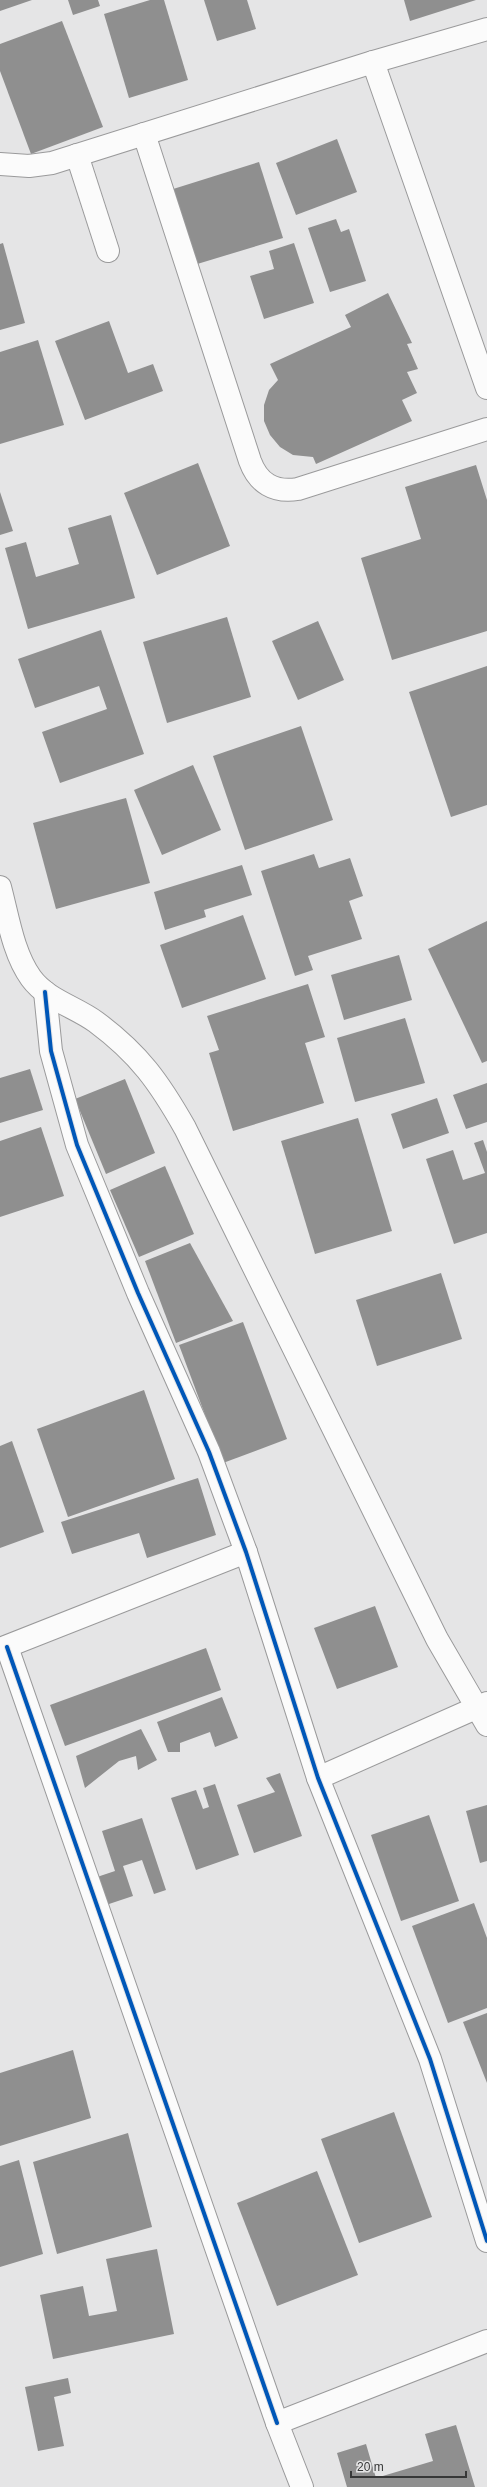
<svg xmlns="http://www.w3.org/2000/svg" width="487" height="2487" viewBox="0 0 487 2487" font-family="Arial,sans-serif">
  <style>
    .building { fill: #8f8f8f }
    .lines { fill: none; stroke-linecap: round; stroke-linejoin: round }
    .minor-casing { stroke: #9a9a9b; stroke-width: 24 }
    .minor { stroke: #fbfbfb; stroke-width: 22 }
    .cycleway-casing { stroke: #e5e5e6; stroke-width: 6 }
    .cycleway { stroke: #0057b8; stroke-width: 4 }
  </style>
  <rect width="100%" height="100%" fill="#e5e5e6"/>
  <g class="building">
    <path d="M0,0H32L0,11Z"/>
    <path d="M68,0H98L100,6L73,15Z"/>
    <path d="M150,0H164L188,80L129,98L104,14Z"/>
    <path d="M204,0H247L256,29L217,41Z"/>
    <path d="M404,0H476L410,21Z"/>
    <path d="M62,21L103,127L31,154L0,71V44Z"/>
    <path d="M337,139L357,192L296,215L276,163Z"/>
    <path d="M259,162L283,238L194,265L170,190Z"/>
    <path d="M336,219L341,232L349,229L366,281L330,292L308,228Z"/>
    <path d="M3,243L25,323L0,330V244Z"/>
    <path d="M294,243L314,303L264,319L250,276L274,269L269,251Z"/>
    <path d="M388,293L412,343L407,344L418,369L407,372L417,393L402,400L412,421L316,464L313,457L293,455L280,447L270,435L264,421V405L269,390L278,380L270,364L351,327L345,315Z"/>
    <path d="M109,321L128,373L153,364L163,391L85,420L55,341Z"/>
    <path d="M38,340L64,425L0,444V352Z"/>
    <path d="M198,463L230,546L157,575L124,493Z"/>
    <path d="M476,465L487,500V631L392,660L361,558L421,539L405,487Z"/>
    <path d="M0,492L13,531L0,535Z"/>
    <path d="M111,515L135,598L28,629L5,548L26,542L36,577L79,564L68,528Z"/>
    <path d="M227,617L251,697L167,723L143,642Z"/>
    <path d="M318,621L344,680L298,700L272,641Z"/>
    <path d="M101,630L144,754L60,783L42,732L107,709L99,686L35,708L18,659Z"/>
    <path d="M487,666V805L451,817L409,692Z"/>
    <path d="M301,726L333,820L245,850L213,756Z"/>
    <path d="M193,765L221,830L162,855L134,790Z"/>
    <path d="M126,798L150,883L56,909L33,823Z"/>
    <path d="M314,854L319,868L350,858L363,896L349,901L362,939L308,956L313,970L295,976L261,871Z"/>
    <path d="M242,865L252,895L204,910L206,917L165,930L154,892Z"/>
    <path d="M243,915L266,979L182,1008L160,945Z"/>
    <path d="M487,921V1061L482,1063L428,949Z"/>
    <path d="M399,955L412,1000L344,1020L331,975Z"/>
    <path d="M308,984L325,1037L305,1043L324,1103L233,1131L209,1053L219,1050L207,1016Z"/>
    <path d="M405,1018L425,1083L355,1102L337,1038Z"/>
    <path d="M30,1069L43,1110L0,1123V1078Z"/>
    <path d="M125,1079L155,1153L106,1174L75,1099Z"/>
    <path d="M487,1083V1122L466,1129L453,1095Z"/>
    <path d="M437,1098L449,1133L403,1149L391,1114Z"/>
    <path d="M358,1118L392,1231L315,1254L281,1141Z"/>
    <path d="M41,1127L64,1196L0,1217V1141Z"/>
    <path d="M483,1140L487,1152V1233L454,1244L426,1159L453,1150L463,1180L485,1173L474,1143Z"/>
    <path d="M165,1166L194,1234L139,1257L110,1190Z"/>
    <path d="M190,1243L233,1321L176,1343L145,1261Z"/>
    <path d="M441,1273L462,1339L377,1366L356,1300Z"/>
    <path d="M243,1322L287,1439L223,1463L179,1345Z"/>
    <path d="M144,1390L175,1479L68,1517L37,1429Z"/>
    <path d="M12,1441L44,1532L0,1548V1446Z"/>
    <path d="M198,1478L216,1535L147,1558L139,1533L72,1554L61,1522Z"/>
    <path d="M375,1606L398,1667L337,1689L314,1628Z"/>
    <path d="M206,1648L221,1690L65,1746L50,1705Z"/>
    <path d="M222,1697L238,1738L215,1747L210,1732L180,1743V1752H168L157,1722Z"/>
    <path d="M141,1729L157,1760L138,1770L136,1756L119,1761L85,1788L76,1756Z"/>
    <path d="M280,1773L302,1836L254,1853L237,1805L275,1792L266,1778Z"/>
    <path d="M215,1784L239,1855L196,1870L171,1798L196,1790L203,1809L209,1807L203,1788Z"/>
    <path d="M487,1805V1861L480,1863L466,1811Z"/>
    <path d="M429,1815L459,1901L401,1921L371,1835Z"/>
    <path d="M142,1818L166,1890L154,1894L142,1860L123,1866L133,1896L106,1905L97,1877L115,1871L102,1831Z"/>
    <path d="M474,1903L487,1938V2008L448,2023L412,1926Z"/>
    <path d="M487,2013V2083L463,2022Z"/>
    <path d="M73,2050L91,2118L0,2146V2073Z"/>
    <path d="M394,2112L432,2217L359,2243L321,2139Z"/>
    <path d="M128,2133L152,2227L57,2254L33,2162Z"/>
    <path d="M19,2160L43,2254L0,2267V2166Z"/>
    <path d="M317,2171L358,2275L277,2306L237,2203Z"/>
    <path d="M157,2249L174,2334L53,2359L40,2295L83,2286L89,2316L117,2311L106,2259Z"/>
    <path d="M68,2378L71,2393L54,2397L64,2446L38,2451L25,2387Z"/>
    <path d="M456,2425L475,2487H347L337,2453L366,2444L376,2478L433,2461L425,2434Z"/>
  </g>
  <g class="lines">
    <g class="minor-casing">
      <g id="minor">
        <path d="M373,62L487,388"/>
        <path d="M144,134L250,461C258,483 274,493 298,489L487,429"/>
        <path d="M77,155L108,251"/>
        <path d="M0,164L29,166L52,163L373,62L487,29"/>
        <path d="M0,887C8,917 13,953 31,978C47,1000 76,1007 96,1022C139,1054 159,1082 185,1128L437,1639L487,1725"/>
        <path d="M45,992L51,1051L77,1145L138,1293L209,1452L246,1552L318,1778L430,2059L487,2241"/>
        <path d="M7,1647L277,2423"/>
        <path d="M0,1649L246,1552"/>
        <path d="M318,1778L487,1703"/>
        <path d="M302,2487L277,2423L487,2341"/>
      </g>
    </g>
    <use href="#minor" class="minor"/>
    <g class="cycleway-casing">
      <g id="cycleway">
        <path d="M45,992L51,1051L77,1145L138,1293L209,1452L246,1552L318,1778L430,2059L487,2241"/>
        <path d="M7,1647L277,2423"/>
      </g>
    </g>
    <use href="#cycleway" class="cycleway"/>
  </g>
  <path d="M351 2471v6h115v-6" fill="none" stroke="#373838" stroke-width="2"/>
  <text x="357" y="2471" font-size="12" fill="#373838" stroke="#e5e5e6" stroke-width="3" paint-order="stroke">20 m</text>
</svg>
